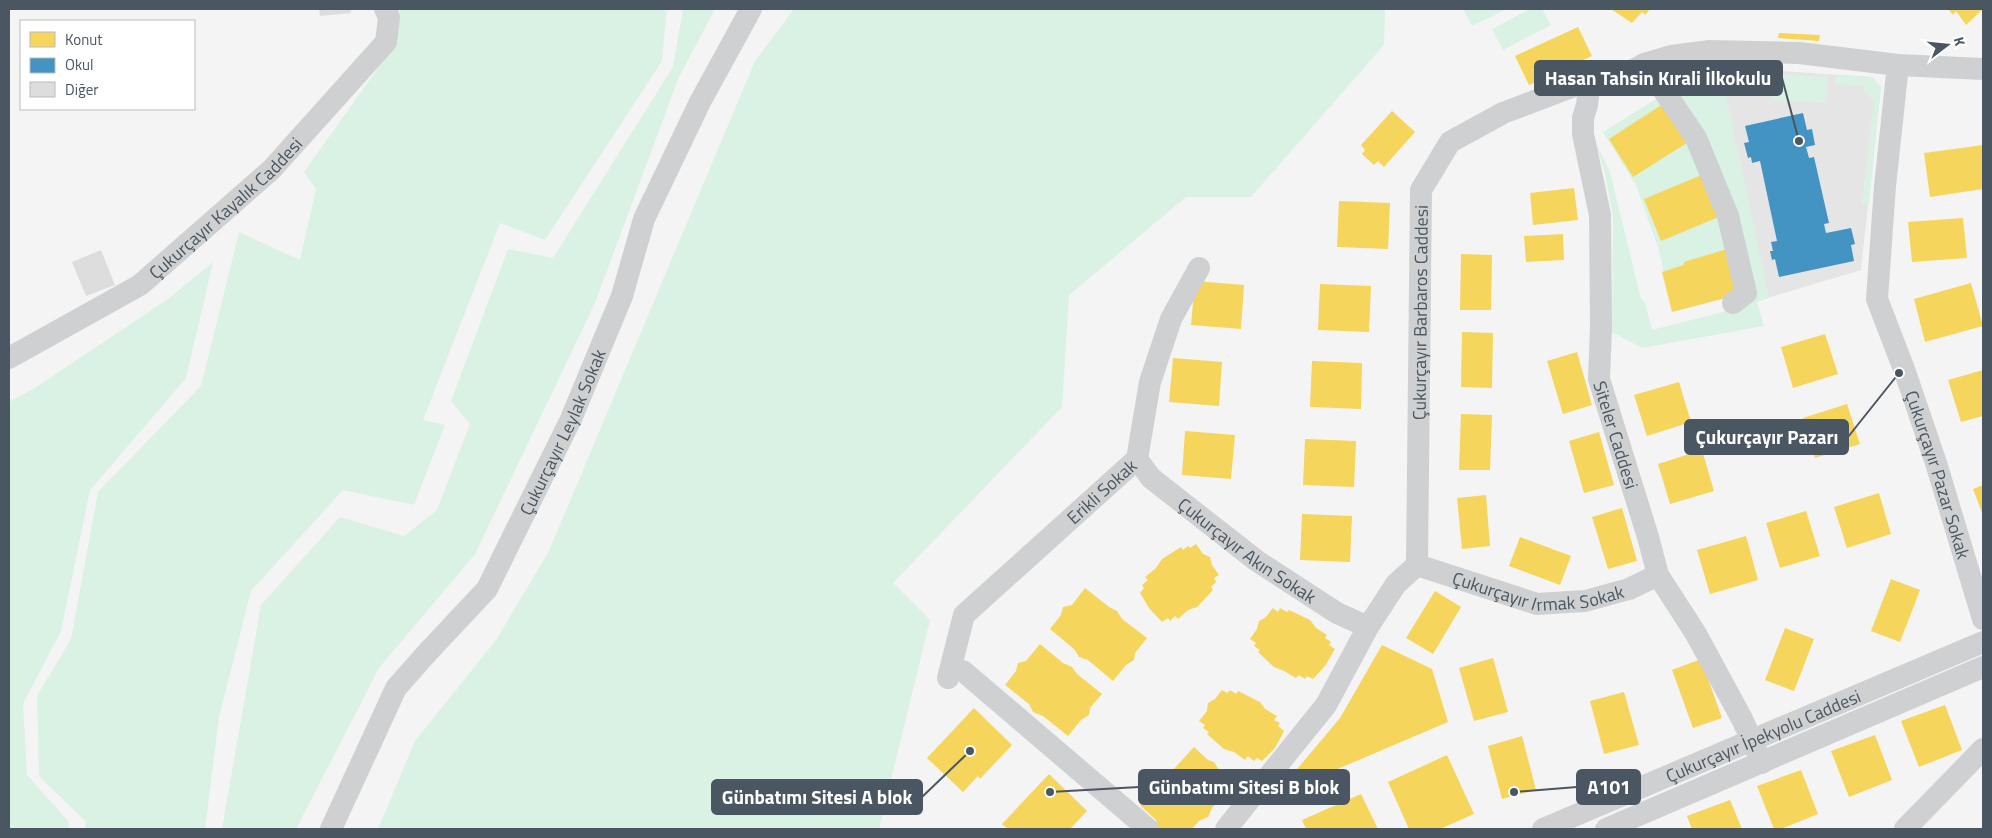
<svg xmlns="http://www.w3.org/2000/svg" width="1992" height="838" viewBox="0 0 1992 838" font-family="'Titillium Web',sans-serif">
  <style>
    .education { fill: #e6e5e6 }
    .green { fill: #d9f2e3 }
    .homes { fill: #f6d55c }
    .schools { fill: #4393c3 }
    .building { fill: #ddddde }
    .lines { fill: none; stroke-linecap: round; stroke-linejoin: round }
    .minor { stroke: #ced0d2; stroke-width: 22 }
    .labels { text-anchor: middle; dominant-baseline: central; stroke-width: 5; stroke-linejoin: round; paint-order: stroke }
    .street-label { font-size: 18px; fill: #4a5661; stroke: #fff }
    .leader { fill: none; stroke: #4a5661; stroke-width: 2 }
    .callout-dot { fill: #4a5661; stroke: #fff; stroke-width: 2 }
    .callout { fill: #4a5661; stroke: #4a5661; stroke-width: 2 }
    .callout-label { font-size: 19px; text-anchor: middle; font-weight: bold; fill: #fff }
  </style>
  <rect width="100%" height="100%" fill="#f4f4f4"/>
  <path class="education" d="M1704,66L1872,77L1881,87L1861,270L1757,301Z"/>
  <g class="green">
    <path d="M400,9H667L662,61L545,240L500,223L423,420L445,425L414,505L343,490L251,591L219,717L205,829H85L86,822L39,776L37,696L71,639L98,492L201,386L239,232L300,260L316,189L304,172L396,43Z"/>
    <path d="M683,9H715L679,77L595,303L475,554L379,668L296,829H222L261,605L340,517L404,536L437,510L470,424L451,401L508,249L553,258L673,67Z"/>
    <path d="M794,9H1385L1384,45L1251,197H1186L1069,295L1062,407L893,583L930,620L879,829H378L415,741L496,640L549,551L755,61Z"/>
    <path d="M1463,9H1507L1472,26Z"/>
    <path d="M1530,9H1542L1551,25L1503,50L1492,29Z"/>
    <path d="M1704,66L1720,67L1769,298L1757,302L1764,326L1642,348L1612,332L1613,217L1605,173L1595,141L1610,172L1641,299L1645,302L1652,330L1742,307L1740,295L1672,312L1659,250L1636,185L1603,132L1669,91L1659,74L1683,67Z"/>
    <path d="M1774,74L1827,77L1825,103L1772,100Z"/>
    <path d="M1836,75L1872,77L1881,87L1869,204L1862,203L1874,101L1864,91L1865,86L1834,84Z"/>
    <path d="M213,262L186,378L90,490L61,631L23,704L27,775L69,822L68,829H9V402L35,388L168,299Z"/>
  </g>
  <g class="homes">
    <path d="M1611,9H1650L1645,15L1642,12L1632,23Z"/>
    <path d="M1948,9H1983L1966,25L1956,11L1953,15Z"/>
    <path d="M1578,27L1592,56L1529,85L1515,56Z"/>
    <path d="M1779,33L1820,35L1819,41L1778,38Z"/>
    <path d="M1666,102L1690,141L1633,177L1609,139Z"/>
    <path d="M1392,111L1415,132L1384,167L1378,161L1374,165L1362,154L1365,150L1361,145Z"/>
    <path d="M1983,145V189L1930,197L1924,153Z"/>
    <path d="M1704,174L1721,216L1661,241L1644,199Z"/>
    <path d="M1574,188L1578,220L1533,225L1530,193Z"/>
    <path d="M1339,201L1390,203L1388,249L1337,247Z"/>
    <path d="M1963,218L1967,258L1912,262L1908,222Z"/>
    <path d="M1563,234L1564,260L1526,262L1524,236Z"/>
    <path d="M1727,249L1740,294L1672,312L1662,272L1684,265V262Z"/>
    <path d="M1461,254L1492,255L1491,310H1460Z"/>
    <path d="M1195,281L1244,285L1241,329L1191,325Z"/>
    <path d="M1971,283L1983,326L1925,342L1914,299Z"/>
    <path d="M1320,284L1371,286L1369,332L1318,330Z"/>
    <path d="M1462,332L1493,333L1492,388L1461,387Z"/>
    <path d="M1825,334L1838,374L1793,388L1781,347Z"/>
    <path d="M1577,352L1592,405L1563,414L1547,361Z"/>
    <path d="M1173,358L1222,362L1219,406L1169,402Z"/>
    <path d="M1312,361L1362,363L1361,409L1310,407Z"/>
    <path d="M1983,370V416L1961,422L1948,380Z"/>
    <path d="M1679,382L1691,422L1647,436L1634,395Z"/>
    <path d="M1847,404L1860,444L1815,458L1803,418Z"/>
    <path d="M1461,414L1492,415L1490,470H1459Z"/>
    <path d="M1185,431L1235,435L1231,479L1182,475Z"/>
    <path d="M1599,432L1614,485L1584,493L1569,441Z"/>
    <path d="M1305,439L1356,441L1354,487L1303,485Z"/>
    <path d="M1702,450L1714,491L1670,504L1658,464Z"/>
    <path d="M1983,485V515L1973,489Z"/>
    <path d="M1879,493L1891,534L1847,548L1834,507Z"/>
    <path d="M1486,495L1490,546L1462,549L1457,498Z"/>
    <path d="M1622,508L1637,561L1608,569L1592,517Z"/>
    <path d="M1806,511L1820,556L1780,568L1766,523Z"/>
    <path d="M1302,514L1352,516L1350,562L1300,560Z"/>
    <path d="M1746,536L1758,580L1710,594L1697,550Z"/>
    <path d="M1520,537L1571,556L1560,585L1509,566Z"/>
    <path d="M1196,544L1203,554L1210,557L1212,565L1219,575L1214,578L1216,582L1211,587L1213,590L1197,607L1188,610L1178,619L1175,616L1170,621L1168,618L1162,622L1149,608L1140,593L1144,588L1142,585L1148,580L1145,577L1156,568L1162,559L1181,547L1183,550L1188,546L1190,548Z"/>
    <path d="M1891,579L1920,590L1900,642L1871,631Z"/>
    <path d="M1085,588L1109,607L1117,611L1122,619L1147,638L1135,653L1134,660L1126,665L1113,681L1088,660L1079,657L1074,649L1050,629L1061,615L1063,607L1072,605Z"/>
    <path d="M1435,591L1461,607L1433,654L1406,638Z"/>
    <path d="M1273,608L1278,612L1280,608L1287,612L1289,610L1310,620L1316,628L1327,635L1325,638L1331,642L1329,645L1335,649L1325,666L1313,679L1307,676L1305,679L1299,675L1296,678L1284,671L1274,667L1258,652L1260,650L1254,646L1256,643L1250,639L1257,629L1259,621L1266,617Z"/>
    <path d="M1785,628L1814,639L1794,691L1765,680Z"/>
    <path d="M1040,644L1063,663L1072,667L1077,674L1102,694L1090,708L1089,715L1081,720L1068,736L1043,716L1033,712L1029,704L1005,685L1016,671L1018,663L1026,661Z"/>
    <path d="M1382,645L1432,669L1448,722L1300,785L1293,774L1340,718Z"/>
    <path d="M1493,658L1508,712L1474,721L1459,668Z"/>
    <path d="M1701,659L1722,718L1693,728L1672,670Z"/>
    <path d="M1222,690L1227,693L1230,690L1236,694L1238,691L1260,702L1265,709L1277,716L1274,720L1280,723L1278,726L1284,731L1275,748L1262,761L1257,758L1254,761L1248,756L1245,760L1234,752L1224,749L1207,734L1209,732L1203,728L1205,725L1199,721L1207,711L1208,703L1215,699Z"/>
    <path d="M1624,692L1639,745L1604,754L1590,701Z"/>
    <path d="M1945,705L1962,750L1919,767L1901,721Z"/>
    <path d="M974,708L1012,745L980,779L978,776L963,792L927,758Z"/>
    <path d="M1875,735L1892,780L1849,797L1831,751Z"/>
    <path d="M1522,736L1536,790L1502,799L1488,746Z"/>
    <path d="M1194,747L1208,760L1214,762L1219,770L1234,784L1212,808L1208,817L1199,821L1192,829L1158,828L1156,820L1140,805L1161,784L1165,775L1173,770Z"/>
    <path d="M1447,755L1474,814L1440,829H1409L1388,782Z"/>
    <path d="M1801,770L1818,814L1781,829H1774L1757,786Z"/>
    <path d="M1049,774L1087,811L1070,829H1008L1002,824Z"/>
    <path d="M1361,794L1378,829H1306L1302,820Z"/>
    <path d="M1730,800L1742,829H1692L1687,816Z"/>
  </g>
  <path class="schools" d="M1803,113L1807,130L1812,129L1815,145L1806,147L1809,158L1814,157L1829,223L1824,224L1826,233L1851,228L1855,244L1851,245L1854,261L1779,277L1775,259L1772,260L1770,251H1773L1771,242L1777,241L1760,161L1752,163L1751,157L1748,158L1744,143L1749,142L1745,126Z"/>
  <g class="building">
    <path d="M319,9H350L351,13L320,16Z"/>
    <path d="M101,250L115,285L86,296L72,262Z"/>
  </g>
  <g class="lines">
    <g class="minor">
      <path id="s1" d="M1898,65L1885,186L1877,299L1905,372L1936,463L1983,619"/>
      <path id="s2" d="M1590,80L1587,105L1583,118V134L1600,215L1601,327L1599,379L1648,537L1658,575L1696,634L1742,719L1762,763"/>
      <path d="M1662,88L1696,138L1728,216L1746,293L1733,303"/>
      <path id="s3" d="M9,358L140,285L272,169L386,42L389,17L385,9"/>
      <path id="s4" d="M1137,459L1151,478L1257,561L1337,613L1368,627"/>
      <path id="s5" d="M1417,565L1537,604L1585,601L1629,589L1658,575"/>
      <path d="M963,671L1148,829"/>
      <path id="s6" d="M948,678L964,615L1137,459L1150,382L1171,319L1199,268"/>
      <path id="s7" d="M331,829L396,688L427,653L487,589L571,419L622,296L644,219L700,102L751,9"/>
      <path id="s8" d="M1226,829L1326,705L1368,627L1396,584L1417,565L1421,190L1450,142L1503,113L1590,80L1617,79L1644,64L1671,56L1710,51L1799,53L1898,65L1983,69"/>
      <path id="s9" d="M1543,829L1983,642"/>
      <path d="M1606,829L1983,667"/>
      <path d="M1905,829L1983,749"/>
    </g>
  </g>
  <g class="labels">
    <g class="street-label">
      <text stroke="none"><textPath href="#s3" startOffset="265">Çukurçayır Kayalık Caddesi</textPath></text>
      <text stroke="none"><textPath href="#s8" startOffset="580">Çukurçayır Barbaros Caddesi</textPath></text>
      <text stroke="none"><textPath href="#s7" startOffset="464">Çukurçayır Leylak Sokak</textPath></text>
      <text stroke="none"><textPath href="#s2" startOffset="360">Siteler Caddesi</textPath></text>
      <text stroke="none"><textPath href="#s1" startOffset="421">Çukurçayır Pazar Sokak</textPath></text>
      <text stroke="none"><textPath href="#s6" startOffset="250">Erikli Sokak</textPath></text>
      <text stroke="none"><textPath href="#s4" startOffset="144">Çukurçayır Akın Sokak</textPath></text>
      <text stroke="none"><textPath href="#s5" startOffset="126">Çukurçayır Irmak Sokak</textPath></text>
      <text stroke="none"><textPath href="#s9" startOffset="239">Çukurçayır İpekyolu Caddesi</textPath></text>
    </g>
  </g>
  <path class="leader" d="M1799 141L1782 78M1899 373L1848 437M1050 792L1139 787M1514 792L1577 787M970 751L922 797"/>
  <g class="callout-dot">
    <circle cx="1799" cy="141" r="5"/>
    <circle cx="1899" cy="373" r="5"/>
    <circle cx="1050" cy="792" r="5"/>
    <circle cx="1514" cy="792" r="5"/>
    <circle cx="970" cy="751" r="5"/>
  </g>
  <g class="callout">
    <rect x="1535" y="61" width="247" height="34" rx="5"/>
    <rect x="1685" y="420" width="163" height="34" rx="5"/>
    <rect x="1139" y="770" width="210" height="34" rx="5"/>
    <rect x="1577" y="770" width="63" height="34" rx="5"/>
    <rect x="712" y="780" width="210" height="34" rx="5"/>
  </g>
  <g class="callout-label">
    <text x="1658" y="85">Hasan Tahsin Kırali İlkokulu</text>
    <text x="1767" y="444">Çukurçayır Pazarı</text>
    <text x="1244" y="794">Günbatımı Sitesi B blok</text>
    <text x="1609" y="794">A101</text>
    <text x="817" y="804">Günbatımı Sitesi A blok</text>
  </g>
  <rect width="1992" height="838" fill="none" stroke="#4a5661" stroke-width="20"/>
  <rect x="20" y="20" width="175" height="90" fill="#ffffff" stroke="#b7bbc0"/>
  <rect x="30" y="32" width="25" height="15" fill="#f6d55c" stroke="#b7bbc0"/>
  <text x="65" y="45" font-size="15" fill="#4a5661">Konut</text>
  <rect x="30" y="58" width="25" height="15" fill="#4393c3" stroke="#b7bbc0"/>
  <text x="65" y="70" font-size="15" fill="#4a5661">Okul</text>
  <rect x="30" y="82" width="25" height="15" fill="#ddddde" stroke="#b7bbc0"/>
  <text x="65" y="95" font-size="15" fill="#4a5661">Diğer</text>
  <g transform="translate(1947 45) rotate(74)" stroke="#ffffff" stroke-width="4" paint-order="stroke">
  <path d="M0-4L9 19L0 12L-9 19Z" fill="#4a5661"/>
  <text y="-8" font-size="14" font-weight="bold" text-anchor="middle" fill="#4a5661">K</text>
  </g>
</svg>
